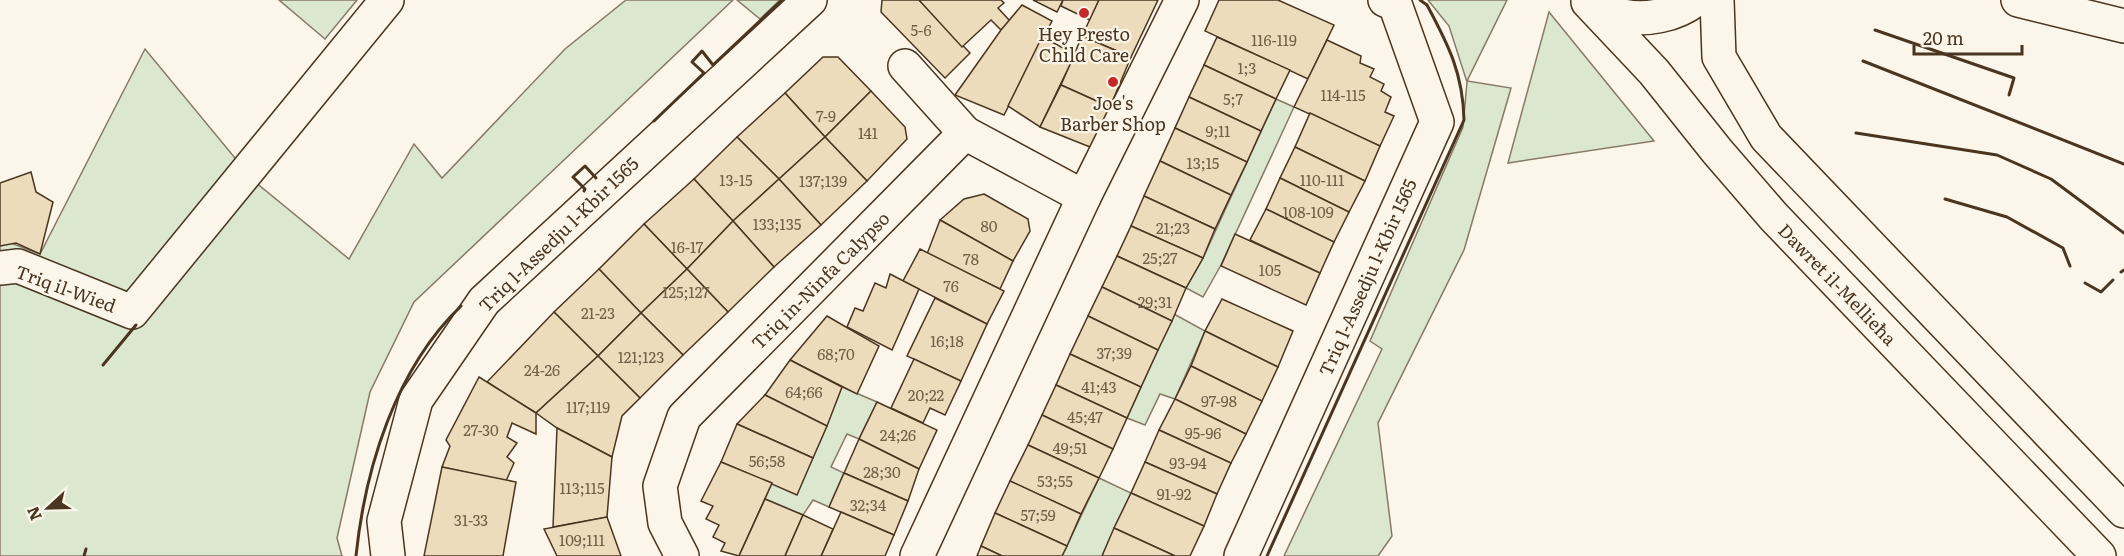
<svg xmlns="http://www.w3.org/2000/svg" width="2124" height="556" viewBox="0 0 2124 556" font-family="Literata,serif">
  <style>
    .green { fill: #dce7d0; stroke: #887966; stroke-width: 1.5 }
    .building { fill: #ecdcbc; stroke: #4a3520; stroke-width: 1.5 }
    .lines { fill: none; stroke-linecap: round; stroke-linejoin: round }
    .minor-casing { stroke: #4a3520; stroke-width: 36 }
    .major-casing { stroke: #4a3520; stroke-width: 36 }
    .highway-casing { stroke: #4a3520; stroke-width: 36 }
    .minor { stroke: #fbf6e9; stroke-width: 33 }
    .major { stroke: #fbf6e9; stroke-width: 33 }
    .highway { stroke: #fbf6e9; stroke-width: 33 }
    .wall { stroke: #4a3520; stroke-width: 3 }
    .poi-dot { fill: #c62828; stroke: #fbf6e9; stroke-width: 2 }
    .labels { text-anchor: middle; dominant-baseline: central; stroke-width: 4.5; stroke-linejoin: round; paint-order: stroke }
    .number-label { font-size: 15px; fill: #725f47 }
    .poi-label { font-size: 18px; fill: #4a3520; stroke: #fbf6e9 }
    .street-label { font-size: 18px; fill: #4a3520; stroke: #fbf6e9 }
  </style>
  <rect width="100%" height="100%" fill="#fbf6e9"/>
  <g class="green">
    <path d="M279,0H357L325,39Z"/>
    <path d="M626,0H733L414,302L370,392L337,538L342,556H0V239L40,254L145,49L254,181L349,259L414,144L442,178L565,49Z"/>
    <path d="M737,0H780L760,19Z"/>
    <path d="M1428,0H1507L1467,81L1511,88L1464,250L1378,423L1392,536L1378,556H1284L1382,349L1370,341L1463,127L1467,82L1449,26Z"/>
    <path d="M1549,12L1654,141L1508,163Z"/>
    <path d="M1276,99L1294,107L1221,265L1203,297L1186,288L1203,258Z"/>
    <path d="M1174,314L1205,331L1175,399L1160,394L1145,425L1127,418Z"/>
    <path d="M842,387L877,402L859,439L847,434L831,467L844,473L829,507L813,500L803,515L765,499L772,483Z"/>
    <path d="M1099,478L1131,493L1102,556H1062Z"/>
  </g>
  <g class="building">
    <path d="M882,0H919L970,53L945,78L881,12Z"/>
    <path d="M919,0H1001L1004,3L998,8L1010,21L1001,30L991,20L962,47Z"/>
    <path d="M1033,0H1063L1057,12Z"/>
    <path d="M1063,0H1099L1090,20L1061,6Z"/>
    <path d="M1099,0H1158L1131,57L1082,36Z"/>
    <path d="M1219,0H1278L1334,25L1308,79L1205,31Z"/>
    <path d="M1022,5L1052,21L1004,115L955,95L1001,30Z"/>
    <path d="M1082,36L1131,57L1110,107L1061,85Z"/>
    <path d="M1042,37L1075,54L1040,127L1008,106Z"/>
    <path d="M1217,37L1290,70L1276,99L1204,65Z"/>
    <path d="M1327,40L1361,56L1360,63L1374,69L1370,77L1384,84L1381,91L1391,97L1385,112L1394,116L1380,146L1294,107Z"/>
    <path d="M823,57H838L871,91L825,137L785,93Z"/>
    <path d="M1204,65L1276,99L1261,131L1189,97Z"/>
    <path d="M1061,85L1110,107L1095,149L1040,127Z"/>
    <path d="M871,91L905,127L907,139L867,181L825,137Z"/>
    <path d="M785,93L825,137L779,179L737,137Z"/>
    <path d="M1189,97L1261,131L1247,162L1175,128Z"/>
    <path d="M1310,113L1380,146L1365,181L1295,147Z"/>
    <path d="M1175,128L1247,162L1231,195L1160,161Z"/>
    <path d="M737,137L779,179L733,221L694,179Z"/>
    <path d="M825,137L867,181L821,225L779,179Z"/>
    <path d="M1295,147L1365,181L1349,212L1280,178Z"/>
    <path d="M1160,161L1231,195L1215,229L1144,196Z"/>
    <path d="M31,172L36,192L53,202L40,254L16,243L0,246V183Z"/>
    <path d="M1280,178L1349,212L1334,242L1266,209Z"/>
    <path d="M694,179L733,221L687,269L644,224Z"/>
    <path d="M779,179L821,225L774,267L733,221Z"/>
    <path d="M984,194L1028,219L1030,231L1013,261L940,220L964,199Z"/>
    <path d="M1144,196L1215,229L1203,258L1131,226Z"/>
    <path d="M1266,209L1334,242L1320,273L1250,240Z"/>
    <path d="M940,220L1013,261L1000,289L927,254Z"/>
    <path d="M733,221L774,267L728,312L687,269Z"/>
    <path d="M644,224L687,269L641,313L599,269Z"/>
    <path d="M1131,226L1203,258L1186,288L1117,256Z"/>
    <path d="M1235,234L1320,273L1306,305L1221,266Z"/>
    <path d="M920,249L1004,291L987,324L903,281Z"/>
    <path d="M1117,256L1186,288L1172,321L1102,287Z"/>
    <path d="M599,269L641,313L598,356L554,312Z"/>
    <path d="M687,269L728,312L683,355L641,313Z"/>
    <path d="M890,274L919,289L892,350L847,327L855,308L863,311L875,283L886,288Z"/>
    <path d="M1102,287L1172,321L1158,350L1088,316Z"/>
    <path d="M935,298L987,324L961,381L907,356Z"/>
    <path d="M1222,299L1293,331L1278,367L1205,331Z"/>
    <path d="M554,312L598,356L536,413L487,382Z"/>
    <path d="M641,313L683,355L640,398L598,356Z"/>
    <path d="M827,316L879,346L857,394L790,360Z"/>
    <path d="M1088,316L1158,350L1141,387L1070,354Z"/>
    <path d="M1205,331L1278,367L1262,401L1191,366Z"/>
    <path d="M1070,354L1141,387L1127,418L1056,385Z"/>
    <path d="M598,356L640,398L622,416L612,457L557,428L536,413Z"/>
    <path d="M914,359L961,381L945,415L930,408L923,423L891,408Z"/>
    <path d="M790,360L842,387L827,426L765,395Z"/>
    <path d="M1191,366L1262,401L1246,434L1175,399Z"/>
    <path d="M479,377L536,413V434L512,423L507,437L517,443L507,457L514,463L506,481L442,467L450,446L446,440Z"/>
    <path d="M1056,385L1127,418L1113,449L1042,415Z"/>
    <path d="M765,395L827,426L813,458L737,424Z"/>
    <path d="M1175,399L1246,434L1231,463L1159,430Z"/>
    <path d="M877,402L937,430L919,469L859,439Z"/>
    <path d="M1042,415L1113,449L1099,478L1028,445Z"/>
    <path d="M737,424L813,458L797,495L721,462Z"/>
    <path d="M557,428L612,457L607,517L553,527Z"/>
    <path d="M1159,430L1231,463L1217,494L1145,462Z"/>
    <path d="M859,439L919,469L908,501L844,473Z"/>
    <path d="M1028,445L1099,478L1081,514L1010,481Z"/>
    <path d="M721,462L772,483L739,556L721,551L725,543L713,537L719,525L706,519L713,506L701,501Z"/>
    <path d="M1145,462L1217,494L1204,526L1131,493Z"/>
    <path d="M442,467L516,482L503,556H424Z"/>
    <path d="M844,473L908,501L894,535L829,507Z"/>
    <path d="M1010,481L1081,514L1067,546L995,513Z"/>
    <path d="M1131,493L1204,526L1190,556H1175L1114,528Z"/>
    <path d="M765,499L803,515L785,556H739Z"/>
    <path d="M841,512L894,535L885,556H821Z"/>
    <path d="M995,513L1067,546L1062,556H1002L981,546Z"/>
    <path d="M803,515L833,529L821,556H785Z"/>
    <path d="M607,517L621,556H557L544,529Z"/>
    <path d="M1114,528L1175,556H1102Z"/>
    <path d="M981,546L1002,556H977Z"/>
  </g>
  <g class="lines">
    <g class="minor-casing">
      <g id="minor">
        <path d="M905,66L965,133"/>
        <path d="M0,268L18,266L132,312L387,0"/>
        <path d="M388,556L384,521L416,400L484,301L810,0"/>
        <path d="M682,556L665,523L660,486L684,417L965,133L1084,197"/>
        <path d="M917,556L1084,197L1182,0"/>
        <path d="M1241,556L1437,122L1395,4L1385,0"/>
      </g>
    </g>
    <g class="major-casing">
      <path id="major" d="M2018,0L2124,26"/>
    </g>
    <g class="highway-casing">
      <g id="highway">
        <path d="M1717,0L1719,57L1766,137L2124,511"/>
        <path d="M1588,2L1654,72L1717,151L1774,217L2099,556"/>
        <path d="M1592,4C1602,8 1613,14 1623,16C1646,21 1676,15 1695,0"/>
      </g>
    </g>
    <use href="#minor" class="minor"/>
    <use href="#major" class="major"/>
    <use href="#highway" class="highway"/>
    <g class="wall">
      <path d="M1875,30L2014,78L2009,95"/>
      <path d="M1863,61L2124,164"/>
      <path d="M654,121L704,73L692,62L702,51L713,65L782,0"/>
      <path d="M1856,133L1997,155L2051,179L2124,233"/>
      <path d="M584,191L585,189L573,177L585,166L596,178"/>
      <path d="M1945,199L2007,217L2063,248L2070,266"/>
      <path d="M2121,272L2124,270"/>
      <path d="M2085,283L2101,292L2113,280"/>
      <path d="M103,365L136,325"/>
      <path d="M84,556L86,549"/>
      <path d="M356,556C365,468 396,368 461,306"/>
      <path d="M1267,556L1464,120C1463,74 1449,46 1427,5L1420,0"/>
    </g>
  </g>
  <g class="poi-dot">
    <circle cx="1084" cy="13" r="6"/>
    <circle cx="1113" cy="82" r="6"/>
  </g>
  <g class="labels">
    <g class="number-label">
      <text x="921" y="29">5-6</text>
      <text x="1274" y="39">116-119</text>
      <text x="1247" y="67">1;3</text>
      <text x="1343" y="94">114-115</text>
      <text x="1233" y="98">5;7</text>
      <text x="826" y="115">7-9</text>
      <text x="1218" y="130">9;11</text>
      <text x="868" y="132">141</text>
      <text x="1203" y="162">13;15</text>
      <text x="736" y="179">13-15</text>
      <text x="1322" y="179">110-111</text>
      <text x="823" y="180">137;139</text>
      <text x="1308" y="211">108-109</text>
      <text x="777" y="223">133;135</text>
      <text x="989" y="225">80</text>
      <text x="1173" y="227">21;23</text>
      <text x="687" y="246">16-17</text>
      <text x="1160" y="257">25;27</text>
      <text x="971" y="258">78</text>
      <text x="1270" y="269">105</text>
      <text x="951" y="285">76</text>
      <text x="686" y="291">125;127</text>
      <text x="1155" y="301">29;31</text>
      <text x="598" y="312">21-23</text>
      <text x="947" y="340">16;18</text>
      <text x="1114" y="352">37;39</text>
      <text x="836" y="353">68;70</text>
      <text x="641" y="356">121;123</text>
      <text x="542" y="369">24-26</text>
      <text x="1099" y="386">41;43</text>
      <text x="804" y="391">64;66</text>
      <text x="926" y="394">20;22</text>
      <text x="1219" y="400">97-98</text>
      <text x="588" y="406">117;119</text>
      <text x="1085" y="416">45;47</text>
      <text x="481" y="429">27-30</text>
      <text x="1203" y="432">95-96</text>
      <text x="898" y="434">24;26</text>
      <text x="1070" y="447">49;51</text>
      <text x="767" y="460">56;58</text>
      <text x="1188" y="462">93-94</text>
      <text x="882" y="471">28;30</text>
      <text x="1055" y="480">53;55</text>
      <text x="582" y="487">113;115</text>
      <text x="1174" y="493">91-92</text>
      <text x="868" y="504">32;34</text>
      <text x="1038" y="514">57;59</text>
      <text x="471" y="519">31-33</text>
      <text x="582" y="539">109;111</text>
    </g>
    <g class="poi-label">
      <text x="1084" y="33">Hey Presto<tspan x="1084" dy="21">Child Care</tspan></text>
      <text x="1113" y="102">Joe's<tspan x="1113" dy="21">Barber Shop</tspan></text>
    </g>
    <g class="street-label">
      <text transform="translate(558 234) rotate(-44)">Triq l-Assedju l-Kbir 1565</text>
      <text transform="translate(1367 277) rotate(-66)">Triq l-Assedju l-Kbir 1565</text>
      <text transform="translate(820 280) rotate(-45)">Triq in-Ninfa Calypso</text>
      <text transform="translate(1838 284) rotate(46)">Dawret il-Mellieħa</text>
      <text transform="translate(66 288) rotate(20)">Triq il-Wied</text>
    </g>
  </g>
  <g transform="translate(48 508) rotate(248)" stroke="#fbf6e9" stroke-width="4.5" paint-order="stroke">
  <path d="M0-4.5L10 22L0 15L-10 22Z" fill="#4a3520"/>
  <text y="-9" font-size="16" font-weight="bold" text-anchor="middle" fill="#4a3520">N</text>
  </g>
  <path d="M1914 45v9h108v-9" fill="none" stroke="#4a3520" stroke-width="3"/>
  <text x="1923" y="45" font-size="18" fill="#4a3520" stroke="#fbf6e9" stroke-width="4.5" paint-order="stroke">20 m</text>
</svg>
